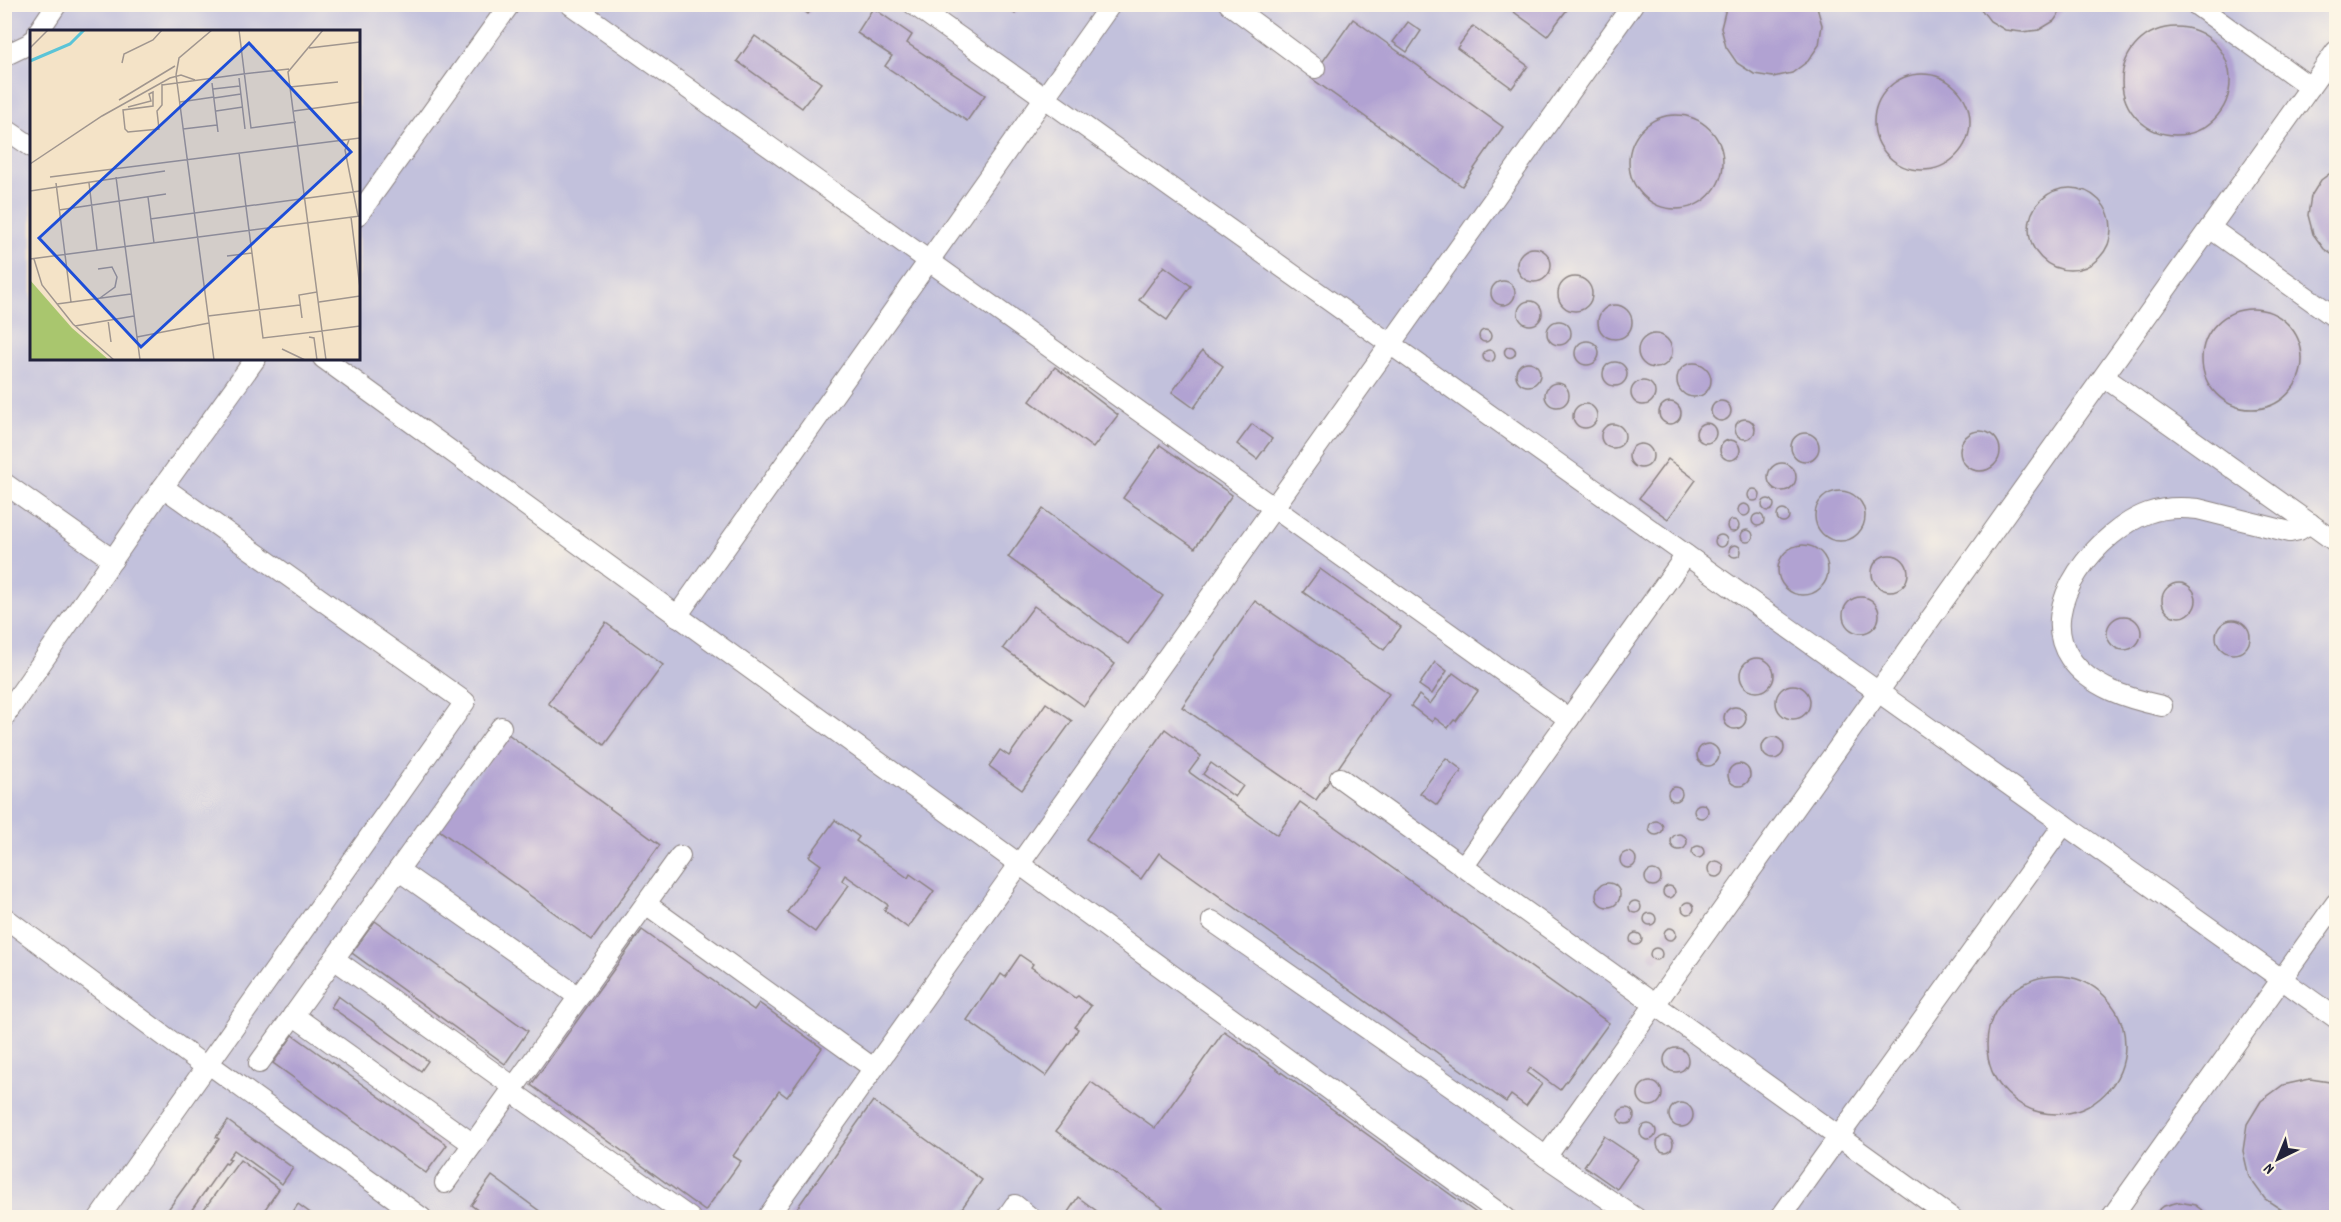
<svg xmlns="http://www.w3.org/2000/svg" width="2341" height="1222" viewBox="0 0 2341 1222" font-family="Dekko,sans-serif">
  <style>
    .industrial { fill: #c2c1dc; fill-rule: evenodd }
    .building { fill: #b1a2d2 }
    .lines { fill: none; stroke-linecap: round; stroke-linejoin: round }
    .minor-casing { stroke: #8b8281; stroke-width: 22 }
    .minor { stroke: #fff; stroke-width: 20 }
    .inset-river { fill: none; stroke: #5bc4d7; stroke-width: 3 }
    .inset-road { fill: none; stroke: #a0968f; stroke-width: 1.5 }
    .view { fill: #1d4ed8; fill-opacity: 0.15; stroke: #1d4ed8; stroke-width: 3 }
    .inset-edge { fill: none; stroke: #22223b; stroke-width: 3 }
  </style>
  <rect width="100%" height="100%" fill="#fcf5e5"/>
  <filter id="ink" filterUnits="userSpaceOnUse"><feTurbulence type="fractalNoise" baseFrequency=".0167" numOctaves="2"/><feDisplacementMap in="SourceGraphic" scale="12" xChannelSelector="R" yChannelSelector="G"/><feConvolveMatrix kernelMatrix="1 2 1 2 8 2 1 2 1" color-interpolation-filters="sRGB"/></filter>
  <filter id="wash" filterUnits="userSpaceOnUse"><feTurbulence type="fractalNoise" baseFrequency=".008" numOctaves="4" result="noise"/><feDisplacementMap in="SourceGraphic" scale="24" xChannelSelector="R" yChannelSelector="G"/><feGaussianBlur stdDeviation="1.35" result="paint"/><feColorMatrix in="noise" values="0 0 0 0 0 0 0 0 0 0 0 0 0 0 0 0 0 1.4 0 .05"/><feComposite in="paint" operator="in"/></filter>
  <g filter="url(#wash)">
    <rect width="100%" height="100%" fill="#f4e3c7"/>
    <path class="industrial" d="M5,5H2336V1217H5ZM32,32H358V358H32Z"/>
    <g id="blocks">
      <g class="building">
        <path d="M795,4H815L808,14Z"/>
        <path d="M1001,4H1022L1015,14Z"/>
        <path d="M1503,4H1566L1569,7L1547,36Z"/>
        <path d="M1727,4H1816L1822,25L1819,45L1808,61L1792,73L1773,77L1754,74L1737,63L1726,47L1721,28Z"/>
        <path d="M1977,4H2066L2054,21L2039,30L2022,32L2005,30L1990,21Z"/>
        <path d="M873,8L912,35L907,43L985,95L967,121L885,66L892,56L857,33Z"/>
        <path d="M1353,19L1503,127L1462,186L1311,78Z"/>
        <path d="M1408,22L1421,31L1407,52L1393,42Z"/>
        <path d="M1473,26L1528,66L1512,88L1457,48Z"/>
        <circle cx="2176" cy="81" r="54"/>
        <path d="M755,36L821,83L802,108L737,61Z"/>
        <circle cx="1922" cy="122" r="48"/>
        <circle cx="1676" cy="162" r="47"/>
        <path d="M2336,169V257L2324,249L2313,234L2308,215L2311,196L2321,180Z"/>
        <circle cx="2070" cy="229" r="41"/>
        <circle cx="1534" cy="265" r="17"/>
        <path d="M1164,266L1191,286L1167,320L1139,300Z"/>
        <circle cx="1575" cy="294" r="17"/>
        <circle cx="1503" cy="293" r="12"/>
        <circle cx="1530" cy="313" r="12"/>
        <circle cx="1615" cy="322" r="17"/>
        <circle cx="2252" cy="359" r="50"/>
        <circle cx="1559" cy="333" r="12"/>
        <circle cx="1485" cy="336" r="6"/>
        <circle cx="1655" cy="351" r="17"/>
        <circle cx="1587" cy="353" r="12"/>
        <circle cx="1510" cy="352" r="5.5"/>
        <circle cx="1489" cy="356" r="6"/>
        <path d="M1202,351L1223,366L1194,408L1172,392Z"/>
        <circle cx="1615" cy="374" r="12"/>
        <circle cx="1528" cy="374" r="12"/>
        <circle cx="1694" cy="380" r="17"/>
        <path d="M1055,367L1118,415L1093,448L1030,401Z"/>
        <circle cx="1643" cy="393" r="12"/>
        <circle cx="1557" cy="395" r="12"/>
        <circle cx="1721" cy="411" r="10"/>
        <circle cx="1670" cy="413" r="11"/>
        <circle cx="1585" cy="416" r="12"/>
        <circle cx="1745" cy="429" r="10"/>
        <circle cx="1706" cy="433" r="10"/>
        <path d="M1252,424L1272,439L1257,459L1237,444Z"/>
        <circle cx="1613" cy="436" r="12"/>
        <circle cx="1980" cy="451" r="20"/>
        <circle cx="1805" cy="447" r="14"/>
        <circle cx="1730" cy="450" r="10"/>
        <circle cx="1641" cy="456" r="12"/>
        <path d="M1160,445L1232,495L1195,548L1123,498Z"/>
        <path d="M1668,459L1696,480L1668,519L1639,498Z"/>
        <circle cx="1782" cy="477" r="14"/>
        <circle cx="1754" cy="495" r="6"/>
        <circle cx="1840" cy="516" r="25"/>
        <circle cx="1768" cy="505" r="6"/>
        <circle cx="1744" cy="510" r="6"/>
        <path d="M1043,509L1163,596L1128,644L1008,557Z"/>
        <circle cx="1783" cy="516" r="6"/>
        <circle cx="1758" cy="520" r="6"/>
        <circle cx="1733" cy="526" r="6"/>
        <circle cx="1747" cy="536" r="6"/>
        <circle cx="1721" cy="541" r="6"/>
        <circle cx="1735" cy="551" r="6"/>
        <circle cx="1803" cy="570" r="25"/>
        <circle cx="1890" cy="573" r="18"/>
        <path d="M1320,569L1401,627L1384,650L1303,592Z"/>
        <circle cx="2179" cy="600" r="17"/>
        <circle cx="1861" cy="615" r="18"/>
        <path d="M1255,601L1389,694L1316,800L1182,707Z"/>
        <path d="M1034,606L1115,664L1084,706L1003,648Z"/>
        <circle cx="2124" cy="633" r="17"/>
        <circle cx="2233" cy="637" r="17"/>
        <path d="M606,623L663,665L604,745L548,703Z"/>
        <circle cx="1757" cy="675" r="17"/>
        <path d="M1435,662L1447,671L1432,694L1419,685Z"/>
        <path d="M1453,673L1478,691L1456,721L1454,720L1448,728L1435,718L1432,722L1411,706L1419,695L1430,704Z"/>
        <circle cx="1793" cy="702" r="17"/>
        <path d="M1046,703L1072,721L1022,790L989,766L1000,750L1009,756Z"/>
        <circle cx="1735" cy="718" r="11"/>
        <path d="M1165,729L1201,756L1189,772L1277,835L1300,802L1609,1023L1560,1090L1530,1068L1527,1073L1542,1084L1526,1106L1511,1095L1506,1102L1159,853L1141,879L1086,839Z"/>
        <path d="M508,734L660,845L592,940L439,830Z"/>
        <circle cx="1773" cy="748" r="11"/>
        <circle cx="1708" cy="755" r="11"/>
        <path d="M1446,758L1462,770L1437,805L1420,793Z"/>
        <path d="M1211,763L1243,786L1235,797L1203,774Z"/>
        <circle cx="1739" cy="775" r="11"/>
        <circle cx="1675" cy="794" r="7"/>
        <circle cx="1701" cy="811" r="7"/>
        <path d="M835,820L859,837L856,841L908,878L910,874L934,891L908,928L884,910L888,905L845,875L842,880L849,885L815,932L787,912L821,865L809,856Z"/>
        <circle cx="1656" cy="828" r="7"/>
        <circle cx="1679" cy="842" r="8"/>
        <circle cx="1698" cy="852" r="6"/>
        <circle cx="1628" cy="860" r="8"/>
        <circle cx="1716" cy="869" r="8"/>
        <circle cx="1653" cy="878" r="8"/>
        <circle cx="1608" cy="895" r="12"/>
        <circle cx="1669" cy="892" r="6"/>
        <circle cx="1635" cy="907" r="6"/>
        <circle cx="1688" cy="908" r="6"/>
        <circle cx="1650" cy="919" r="6"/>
        <path d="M375,921L528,1031L505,1064L352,953Z"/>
        <circle cx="1670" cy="934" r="6"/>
        <path d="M642,930L754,1010L759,1003L822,1048L787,1097L779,1091L733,1156L741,1161L705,1211L531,1085Z"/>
        <circle cx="1636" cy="939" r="6"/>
        <circle cx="1656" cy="954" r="6"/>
        <path d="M1020,955L1033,964L1031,967L1075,998L1078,996L1091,1006L1075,1027L1078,1029L1071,1041L1046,1076L967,1020L992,984L994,985L1001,974L1005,977Z"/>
        <circle cx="2056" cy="1045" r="69"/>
        <path d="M338,996L428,1061L421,1071L331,1007Z"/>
        <path d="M1224,1031L1483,1218H1177L1056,1131L1091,1082L1155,1128Z"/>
        <path d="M293,1035L447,1145L426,1173L273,1063Z"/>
        <circle cx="1676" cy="1060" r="12"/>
        <path d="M2310,1079L2336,1083V1213L2318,1218L2288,1214L2265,1199L2249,1177L2243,1151L2247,1124L2261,1101L2283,1085Z"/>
        <circle cx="1650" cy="1094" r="12"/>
        <path d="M873,1101L982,1180L955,1218H790Z"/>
        <circle cx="1681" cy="1115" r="12"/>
        <circle cx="1626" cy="1116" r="8"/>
        <path d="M228,1121L293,1168L282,1184L234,1150L228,1158L231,1159L227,1164L225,1163L186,1218H162L219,1139L216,1137Z"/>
        <circle cx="1648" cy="1132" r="8"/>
        <circle cx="1665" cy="1144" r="8"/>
        <path d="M1604,1136L1638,1159L1617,1189L1584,1166Z"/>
        <path d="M240,1160L279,1189L259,1218H201L199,1216Z"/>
        <path d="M492,1176L549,1218H488L471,1205Z"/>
        <path d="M1078,1197L1106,1218H1064Z"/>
        <path d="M2179,1202L2195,1205L2212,1218H2149L2164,1206Z"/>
        <path d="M298,1204L313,1215L311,1218H289Z"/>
      </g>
    </g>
  </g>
  <g filter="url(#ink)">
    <use href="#blocks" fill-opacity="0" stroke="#8b8281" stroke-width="1.5"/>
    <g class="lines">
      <g class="minor-casing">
        <g id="minor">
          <path d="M570,4L1569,719"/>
          <path d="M913,4L2336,1018"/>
          <path d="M1229,4L1315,68"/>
          <path d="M2195,4L2310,87"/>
          <path d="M38,32L57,4"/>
          <path d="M4,56L29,44L32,41"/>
          <path d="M4,128L32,147"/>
          <path d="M358,215L510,4"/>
          <path d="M2210,228L2336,318"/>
          <path d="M323,358L1506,1218"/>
          <path d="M2104,377L2336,542"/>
          <path d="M4,483L113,560"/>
          <path d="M677,616L1111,4"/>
          <path d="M2162,706C2130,699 2090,688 2070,658C2034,605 2101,530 2148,513C2164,507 2181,507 2198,509L2290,532L2299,530L2310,523"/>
          <path d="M4,717L163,487L256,358"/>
          <path d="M1340,778L1952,1218"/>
          <path d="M1463,867L1686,555"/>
          <path d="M398,870L579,997"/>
          <path d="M646,904L873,1068"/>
          <path d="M4,917L206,1067"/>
          <path d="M1212,921L1470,1100L1546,1157L1636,1218"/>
          <path d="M334,959L514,1087"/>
          <path d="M293,1015L473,1144"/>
          <path d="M259,1063L501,727"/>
          <path d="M209,1064L422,1218"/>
          <path d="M511,1091L690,1218"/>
          <path d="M1546,1157L2336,51"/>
          <path d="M445,1183L680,856"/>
          <path d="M99,1218L465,702L163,487"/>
          <path d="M767,1218L1633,4"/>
          <path d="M1006,1218L1015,1205L1031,1218"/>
          <path d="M1780,1218L2064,824"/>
          <path d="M2111,1218L2336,903"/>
        </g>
      </g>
      <use href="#minor" class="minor"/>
    </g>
  </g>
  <g transform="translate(30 30)">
    <rect width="330" height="330" fill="#f4e3c7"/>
    <path d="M0,250L42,298L79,330H0Z" fill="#a9c66e"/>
    <path class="inset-river" d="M0,31L40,14L54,0"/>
    <path class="inset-road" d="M209,0L221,98L266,92M293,0L258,42L292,301L330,296M0,18L18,0M279,18L330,12M92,33L94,24L123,10L132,0M213,44L259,39M146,45L184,330M146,45L149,28L182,0M209,48L215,99M182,53L188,102M132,55L213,44M260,57L308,52M183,59L210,56M184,68L211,64M89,70L145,36M150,72L184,67M98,77L121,71L119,64L123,62V76L93,80L95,99L98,102L129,99L127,81L132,75V54M186,81L213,77M264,81L330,72M153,99L187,95M319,110L315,120L328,186M209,123L233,308L292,301L296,330M0,134L72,86L140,48L151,45L165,50M20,147L330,108M86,147L110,330M26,153L41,272M59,153L67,220M0,161L135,141M118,167L124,213M29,180L136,164M321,187L330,258M120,189L330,161M197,226L222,223M0,229L330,186M4,229L12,255L43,294L84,330M68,239L82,237L87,247L85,257L70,268M289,272L330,266M27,274L101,264M178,286L270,275M272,288L269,265L287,262M78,290L81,312M45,296L104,286M107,307L179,293M279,307L284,308L287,330M252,319L275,330"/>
    <path class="view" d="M219,13L321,122L111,317L9,208Z"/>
    <rect width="330" height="330" class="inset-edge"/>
  </g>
  <rect width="2341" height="1222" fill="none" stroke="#fcf5e5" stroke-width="24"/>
  <g transform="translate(2278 1159) rotate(223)" stroke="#fcf5e5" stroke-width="4.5" paint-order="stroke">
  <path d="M0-4.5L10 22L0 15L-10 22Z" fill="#22223b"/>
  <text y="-9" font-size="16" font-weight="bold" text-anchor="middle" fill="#22223b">N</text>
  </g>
</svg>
